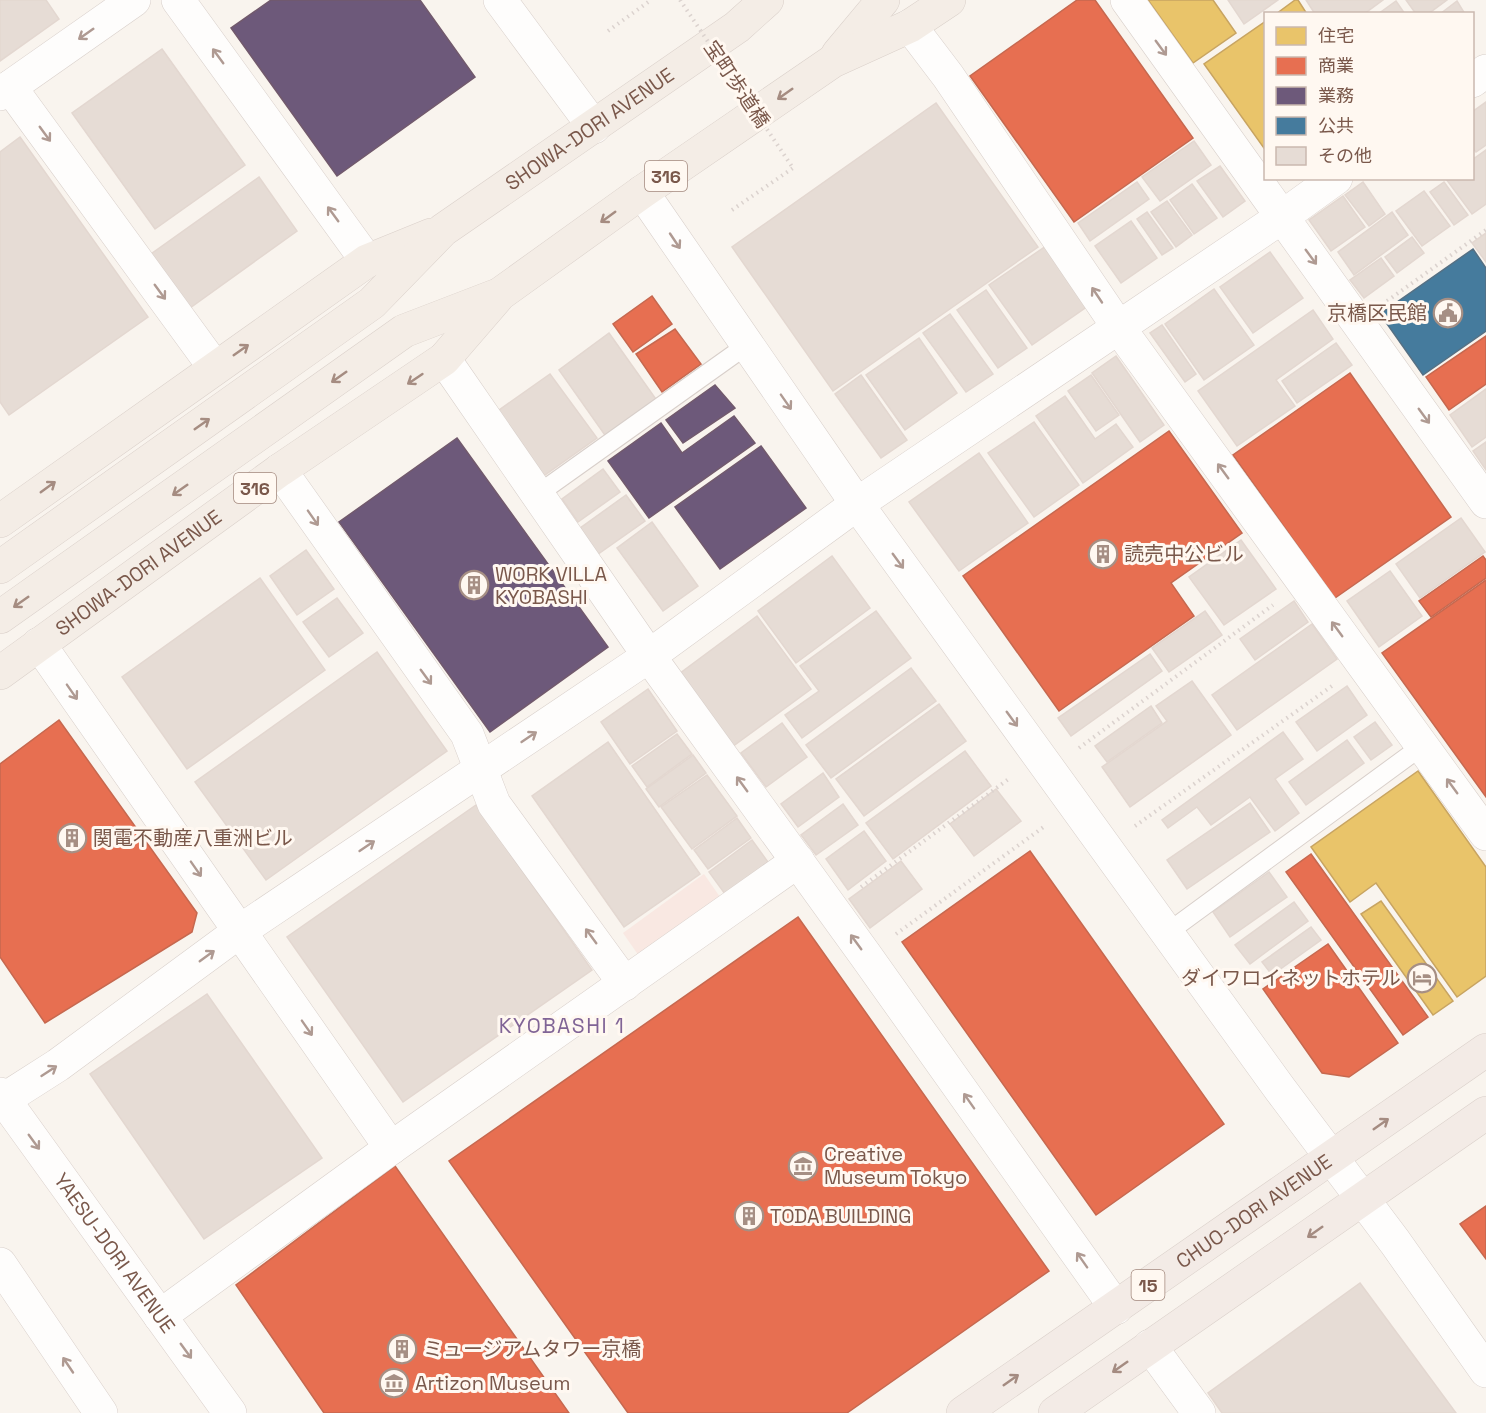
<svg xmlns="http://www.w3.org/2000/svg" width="1486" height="1413" viewBox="0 0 1486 1413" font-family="'Space Grotesk','Noto Sans JP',sans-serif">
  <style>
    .commercial { fill: #f9e8e2 }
    .homes { fill: #e9c46a; stroke: #c8a461; stroke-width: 1.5 }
    .shops { fill: #e76f51; stroke: #c6684f; stroke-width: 1.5 }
    .offices { fill: #6d597a; stroke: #71596c; stroke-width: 1.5 }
    .public { fill: #457b9d; stroke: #557084; stroke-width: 1.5 }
    .building { fill: #e6dcd5; stroke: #e3d7d0; stroke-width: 1.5 }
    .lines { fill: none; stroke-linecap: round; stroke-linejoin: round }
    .service-casing { stroke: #d8cfca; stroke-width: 20 }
    .minor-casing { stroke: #d8cfca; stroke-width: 34 }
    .tertiary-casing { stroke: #d8cfca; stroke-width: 34 }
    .secondary-casing { stroke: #d9cfca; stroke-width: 34 }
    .primary-casing { stroke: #dad0ca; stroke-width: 34 }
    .trunk-casing { stroke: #dad0ca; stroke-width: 34 }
    .path { stroke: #dbd2ce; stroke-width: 4; stroke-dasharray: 1.5 4.5; stroke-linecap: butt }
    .service { stroke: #fefdfc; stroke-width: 18 }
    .minor { stroke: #fefdfc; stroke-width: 33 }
    .tertiary { stroke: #fefdfc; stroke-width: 33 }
    .secondary { stroke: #fefdfc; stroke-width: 33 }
    .primary { stroke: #f4ede6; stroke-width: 33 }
    .trunk { stroke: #f3ebe6; stroke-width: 33 }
    .path-bridge { stroke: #dbd2ce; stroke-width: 4; stroke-dasharray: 1.5 4.5; stroke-linecap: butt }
    .oneway { stroke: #af9a92 }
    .oneway2 { stroke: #a58c81 }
    .oneway3 { stroke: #a48b81 }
    .labels { text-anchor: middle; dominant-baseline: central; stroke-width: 6; stroke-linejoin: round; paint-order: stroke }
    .shield { fill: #fff8f1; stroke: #a2887d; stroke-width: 1.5 }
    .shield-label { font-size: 18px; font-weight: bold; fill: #7a584b }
    .street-label { font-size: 20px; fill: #7a584b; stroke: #fff8f1 }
    .poi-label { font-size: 20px; fill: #7a584b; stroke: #fff8f1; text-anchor: start }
    .neighbourhood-label { font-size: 21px; letter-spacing: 1.5px; fill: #806496; stroke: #fff8f1 }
  </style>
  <rect width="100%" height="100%" fill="#f9f4ee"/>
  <path class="commercial" d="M704,874L720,897L639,956L623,933Z"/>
  <g class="homes">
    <path d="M1148,0H1213L1236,33L1193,63Z"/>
    <path d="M1295,0H1298L1307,14H1276Z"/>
    <path d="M1266,21V151L1204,64Z"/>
    <path d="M1418,771L1486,867V976L1457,997L1376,883L1350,902L1311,847Z"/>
    <path d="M1381,901L1453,1001L1433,1015L1361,914Z"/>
  </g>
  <g class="shops">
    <path d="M1077,0H1095L1193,138L1074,222L970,76Z"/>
    <path d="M652,296L672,324L633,352L613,324Z"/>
    <path d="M675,329L701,364L662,392L636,354Z"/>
    <path d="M1486,336V384L1449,410L1426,377Z"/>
    <path d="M1350,373L1451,517L1335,598L1233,455Z"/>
    <path d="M1169,431L1242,533L1171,583L1194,616L1059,711L963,576Z"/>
    <path d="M1483,556L1486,560V578L1431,617L1419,601Z"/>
    <path d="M1486,580V797L1382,653Z"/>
    <path d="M59,720L197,913L192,932L45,1023L0,957V764Z"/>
    <path d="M1030,851L1224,1124L1096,1215L902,942Z"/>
    <path d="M1311,854L1428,1017L1403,1035L1286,872Z"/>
    <path d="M798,917L1049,1271L847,1413H628L449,1161Z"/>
    <path d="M1328,944L1398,1043L1349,1077L1322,1073L1263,989Z"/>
    <path d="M395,1166L569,1413H324L236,1285Z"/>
    <path d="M1486,1206V1259L1460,1224Z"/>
  </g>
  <g class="offices">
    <path d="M271,0H420L475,77L337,176L231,28Z"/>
    <path d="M715,385L735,408L683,443L666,420Z"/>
    <path d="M734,416L755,443L649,518L608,461L661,423L682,453Z"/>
    <path d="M457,438L608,647L490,732L339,522Z"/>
    <path d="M761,446L806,508L720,569L675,507Z"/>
  </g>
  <path class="public" d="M1473,249L1486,268V331L1423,375L1380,314Z"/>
  <g class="building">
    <path d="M0,0H46L59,19L0,61Z"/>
    <path d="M1228,0H1278L1244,24Z"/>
    <path d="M1306,0H1383L1364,14H1315Z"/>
    <path d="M1406,0H1447L1428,14H1416Z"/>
    <path d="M1396,1L1405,14H1378Z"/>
    <path d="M1457,1L1465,14H1440Z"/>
    <path d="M162,49L245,165L155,229L72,113Z"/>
    <path d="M1486,102V145L1476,152L1472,147V112Z"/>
    <path d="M936,103L1038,247L833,391L732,247Z"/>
    <path d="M20,137L148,317L9,415L0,402V152Z"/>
    <path d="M1194,141L1211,165L1160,201L1142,177Z"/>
    <path d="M1486,150V204L1472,214L1446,179L1472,178V160Z"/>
    <path d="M1220,166L1245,201L1223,217L1197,181Z"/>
    <path d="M259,177L297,231L190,308L151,254Z"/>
    <path d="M1137,182L1149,199L1090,241L1078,223Z"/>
    <path d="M1363,182L1385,214L1369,226L1345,195Z"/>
    <path d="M1444,182L1468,215L1454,225L1430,192Z"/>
    <path d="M1192,184L1217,218L1194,234L1170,200Z"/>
    <path d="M1424,191L1450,226L1422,246L1396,211Z"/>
    <path d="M1343,196L1365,227L1331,251L1309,220Z"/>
    <path d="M1167,201L1192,235L1176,247L1151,212Z"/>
    <path d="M1147,212L1173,248L1162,255L1137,219Z"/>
    <path d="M1392,212L1408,235L1354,275L1338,252Z"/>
    <path d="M1131,221L1157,258L1121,283L1095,246Z"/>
    <path d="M1486,233V262L1472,243Z"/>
    <path d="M1412,237L1424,253L1397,273L1385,257Z"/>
    <path d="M1046,246L1088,306L1032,345L989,285Z"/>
    <path d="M1270,252L1303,298L1253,333L1220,287Z"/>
    <path d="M1381,258L1394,276L1364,298L1350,280Z"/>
    <path d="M1214,289L1254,345L1204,380L1165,324Z"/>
    <path d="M986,290L1027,348L998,368L957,310Z"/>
    <path d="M1313,310L1333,339L1276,380L1295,406L1237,446L1198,391Z"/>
    <path d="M950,314L993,374L966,392L923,333Z"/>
    <path d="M1162,325L1196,374L1185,382L1150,333Z"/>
    <path d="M609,333L658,402L607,438L559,370Z"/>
    <path d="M919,338L957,393L905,430L866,375Z"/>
    <path d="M1336,343L1352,365L1297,403L1282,381Z"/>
    <path d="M1116,356L1164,425L1140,442L1092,373Z"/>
    <path d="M550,374L597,438L538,480L492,415Z"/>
    <path d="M861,375L907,440L881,458L835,394Z"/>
    <path d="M1091,375L1119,415L1096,431L1068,391Z"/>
    <path d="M1486,389V437L1472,447L1450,415Z"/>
    <path d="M1065,396L1095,439L1116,424L1133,447L1083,483L1036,416Z"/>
    <path d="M1034,422L1079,485L1034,517L988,453Z"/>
    <path d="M1486,442V470L1473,451Z"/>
    <path d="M979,453L1028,523L959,571L909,502Z"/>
    <path d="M603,469L620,492L578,522L562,499Z"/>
    <path d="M626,495L645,521L594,557L576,531Z"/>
    <path d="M1461,518L1485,552L1420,598L1396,564Z"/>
    <path d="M652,522L698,586L663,611L617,548Z"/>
    <path d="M1241,540L1276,589L1224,625L1189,577Z"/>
    <path d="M306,550L334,589L297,615L270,576Z"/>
    <path d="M832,556L870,608L796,663L758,611Z"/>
    <path d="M1390,571L1422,616L1379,647L1347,601Z"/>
    <path d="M260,578L325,670L187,769L122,677Z"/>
    <path d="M337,598L363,633L329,657L303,622Z"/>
    <path d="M1294,601L1308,622L1255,660L1240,639Z"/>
    <path d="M876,611L911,658L802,738L785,715L819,691L800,666Z"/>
    <path d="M1205,611L1222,635L1169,672L1152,648Z"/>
    <path d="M757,616L811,689L732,747L679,674Z"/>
    <path d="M1312,624L1337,659L1237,730L1212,695Z"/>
    <path d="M377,652L447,751L266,880L195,782Z"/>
    <path d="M1150,654L1162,671L1071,736L1058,718Z"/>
    <path d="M911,668L936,701L831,778L806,745Z"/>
    <path d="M1192,681L1231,735L1130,807L1102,767L1167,721L1156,706Z"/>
    <path d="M1347,686L1367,715L1317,751L1296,722Z"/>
    <path d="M648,689L677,731L630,764L601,722Z"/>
    <path d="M939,704L966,741L864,816L836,779Z"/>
    <path d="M1151,706L1162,723L1107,762L1095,746Z"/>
    <path d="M1375,722L1392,745L1371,760L1354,737Z"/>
    <path d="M782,723L807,757L766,787L741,753Z"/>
    <path d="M1283,732L1303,759L1275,779L1299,813L1275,831L1250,797L1211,825L1197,807L1168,828L1162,820Z"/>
    <path d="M677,734L692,754L647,787L632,766Z"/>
    <path d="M1347,740L1364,763L1306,805L1289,782Z"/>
    <path d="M608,742L700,874L624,927L532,796Z"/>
    <path d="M965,751L991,786L893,859L866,823Z"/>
    <path d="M693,755L706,773L659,807L646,789Z"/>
    <path d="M823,773L839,797L798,827L781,804Z"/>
    <path d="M707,775L737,816L692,849L661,807Z"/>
    <path d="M996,789L1021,821L974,856L950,824Z"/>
    <path d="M1250,803L1270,832L1187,889L1167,860Z"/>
    <path d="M843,804L858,825L816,855L801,835Z"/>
    <path d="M476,805L592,970L403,1102L287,937Z"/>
    <path d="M737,818L751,838L708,869L694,850Z"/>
    <path d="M864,831L886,861L848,890L826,859Z"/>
    <path d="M752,840L768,862L725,894L709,872Z"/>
    <path d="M901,861L922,889L870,928L849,899Z"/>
    <path d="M1269,872L1287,897L1230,937L1213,912Z"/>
    <path d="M1294,902L1308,921L1250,964L1235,945Z"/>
    <path d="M1311,927L1321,940L1272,975L1262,962Z"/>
    <path d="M207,994L322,1158L204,1239L90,1074Z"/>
    <path d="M1360,1283L1456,1413H1222L1208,1393Z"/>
  </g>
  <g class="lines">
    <g class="service-casing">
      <g id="service">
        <path d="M538,494L747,345"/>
        <path d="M1167,933L1422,746"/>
      </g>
    </g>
    <g class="minor-casing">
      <g id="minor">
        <path d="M178,0L367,261"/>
        <path d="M1127,0L1486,502"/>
        <path d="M910,26L948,76L1119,328L1486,834"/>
        <path d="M1472,81L1486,71"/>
        <path d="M10,87L215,368"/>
        <path d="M0,94L134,0"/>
        <path d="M444,359L649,656L866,956L1116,1308"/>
        <path d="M280,470L467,734L494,804L625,984"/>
        <path d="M39,644L391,1148"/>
        <path d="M0,1102L58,1065L240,931L649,656L857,504L1282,217L1336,178"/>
        <path d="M160,1316L391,1148L798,861"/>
        <path d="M1150,1346L1199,1413"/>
      </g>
    </g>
    <g class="tertiary-casing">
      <g id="tertiary">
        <path d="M500,0L594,127"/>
        <path d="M642,192L857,504L1280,1089L1395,1242L1486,1371"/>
      </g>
    </g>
    <g class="secondary-casing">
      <g id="secondary">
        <path id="s1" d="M0,1094L230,1413"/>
        <path d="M0,1264L101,1413"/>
      </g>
    </g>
    <g class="primary-casing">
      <g id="primary">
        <path d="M838,54L883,0"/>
        <path d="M0,521L367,261L431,235"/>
        <path id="s2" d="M0,567L372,303L443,230L737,27L767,0"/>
        <path d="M0,617L404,331L495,296"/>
        <path id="s3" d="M0,673L280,470L444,359L500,294L642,192L833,61L910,26L949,0"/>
      </g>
    </g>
    <g class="trunk-casing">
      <g id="trunk">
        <path id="s4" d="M963,1413L1486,1050"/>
        <path d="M1055,1413L1486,1113"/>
      </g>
    </g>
    <g class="path">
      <path d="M608,31L651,0"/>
      <path d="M732,210L793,168"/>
      <path d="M1387,301L1486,230"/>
      <path d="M1079,748L1273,605"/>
      <path d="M1135,826L1332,686"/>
      <path d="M861,887L1010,778"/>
      <path d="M896,934L1045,826"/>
    </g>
    <use href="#service" class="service"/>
    <use href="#minor" class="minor"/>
    <use href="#tertiary" class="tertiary"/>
    <use href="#secondary" class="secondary"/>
    <use href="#primary" class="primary"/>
    <use href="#trunk" class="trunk"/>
    <path class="path-bridge" d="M680,0L793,168"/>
  </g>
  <defs><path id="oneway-shaft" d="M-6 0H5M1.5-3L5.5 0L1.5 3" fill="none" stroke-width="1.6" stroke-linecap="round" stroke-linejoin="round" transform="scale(1.5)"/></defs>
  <g class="oneway">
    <use href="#oneway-shaft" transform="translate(86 34) rotate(145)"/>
    <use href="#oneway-shaft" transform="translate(1161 48) rotate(54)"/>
    <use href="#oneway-shaft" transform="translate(218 56) rotate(-126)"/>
    <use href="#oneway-shaft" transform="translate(45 134) rotate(54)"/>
    <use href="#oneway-shaft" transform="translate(333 214) rotate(-126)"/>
    <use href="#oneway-shaft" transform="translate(675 241) rotate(56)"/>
    <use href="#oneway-shaft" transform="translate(1311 257) rotate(54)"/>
    <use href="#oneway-shaft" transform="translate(160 292) rotate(54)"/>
    <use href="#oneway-shaft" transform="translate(1097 295) rotate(-124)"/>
    <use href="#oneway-shaft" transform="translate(786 402) rotate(55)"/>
    <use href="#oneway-shaft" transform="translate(1424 416) rotate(54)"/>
    <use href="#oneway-shaft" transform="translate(1223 471) rotate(-126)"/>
    <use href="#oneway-shaft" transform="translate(313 518) rotate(55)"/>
    <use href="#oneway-shaft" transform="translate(898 561) rotate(54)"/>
    <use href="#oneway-shaft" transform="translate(1337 629) rotate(-126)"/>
    <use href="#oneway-shaft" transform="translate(426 677) rotate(54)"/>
    <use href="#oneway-shaft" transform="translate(72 692) rotate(55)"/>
    <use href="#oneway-shaft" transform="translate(1012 719) rotate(54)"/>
    <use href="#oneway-shaft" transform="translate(529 737) rotate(-34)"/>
    <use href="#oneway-shaft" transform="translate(742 784) rotate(-126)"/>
    <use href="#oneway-shaft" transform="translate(1452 786) rotate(-126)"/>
    <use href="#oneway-shaft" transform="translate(367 846) rotate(-34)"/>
    <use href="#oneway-shaft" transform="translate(196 869) rotate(55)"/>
    <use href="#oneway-shaft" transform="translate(591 936) rotate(-126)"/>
    <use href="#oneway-shaft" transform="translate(856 942) rotate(-126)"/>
    <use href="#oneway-shaft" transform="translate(207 956) rotate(-36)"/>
    <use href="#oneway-shaft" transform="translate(307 1028) rotate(55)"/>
    <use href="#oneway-shaft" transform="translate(49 1071) rotate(-33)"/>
    <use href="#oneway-shaft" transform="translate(969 1101) rotate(-125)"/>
    <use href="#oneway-shaft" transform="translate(34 1142) rotate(54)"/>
    <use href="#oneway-shaft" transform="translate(1082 1260) rotate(-125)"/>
    <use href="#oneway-shaft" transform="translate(186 1351) rotate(54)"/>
    <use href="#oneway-shaft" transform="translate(68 1365) rotate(-124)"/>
  </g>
  <g class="oneway2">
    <use href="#oneway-shaft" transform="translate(785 94) rotate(145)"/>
    <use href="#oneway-shaft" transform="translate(608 217) rotate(144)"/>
    <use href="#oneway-shaft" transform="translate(241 350) rotate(-35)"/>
    <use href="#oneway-shaft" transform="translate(339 377) rotate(145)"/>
    <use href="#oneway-shaft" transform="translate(415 379) rotate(146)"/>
    <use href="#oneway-shaft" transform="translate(202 424) rotate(-35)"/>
    <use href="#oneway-shaft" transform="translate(48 487) rotate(-36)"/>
    <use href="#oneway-shaft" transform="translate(180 490) rotate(145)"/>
    <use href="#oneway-shaft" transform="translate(21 602) rotate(145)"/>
  </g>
  <g class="oneway3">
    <use href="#oneway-shaft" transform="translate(1381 1124) rotate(-35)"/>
    <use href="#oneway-shaft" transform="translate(1315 1232) rotate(145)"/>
    <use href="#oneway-shaft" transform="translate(1120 1367) rotate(145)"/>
    <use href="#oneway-shaft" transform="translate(1011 1380) rotate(-35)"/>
  </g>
  <defs>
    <g id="civic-ring" transform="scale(1.5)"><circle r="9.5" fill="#fff8f1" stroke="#a68f84" stroke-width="1.5"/><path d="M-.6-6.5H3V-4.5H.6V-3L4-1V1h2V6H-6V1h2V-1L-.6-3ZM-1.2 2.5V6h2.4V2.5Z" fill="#a68f84"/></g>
    <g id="building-ring" transform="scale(1.5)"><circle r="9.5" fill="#fff8f1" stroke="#a68f84" stroke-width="1.5"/><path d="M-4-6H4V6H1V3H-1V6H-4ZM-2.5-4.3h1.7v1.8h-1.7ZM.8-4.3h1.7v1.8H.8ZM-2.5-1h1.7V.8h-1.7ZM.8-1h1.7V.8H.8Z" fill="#a68f84"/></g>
    <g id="hotel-ring" transform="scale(1.5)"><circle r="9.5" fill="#fff8f1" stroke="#a68f84" stroke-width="1.5"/><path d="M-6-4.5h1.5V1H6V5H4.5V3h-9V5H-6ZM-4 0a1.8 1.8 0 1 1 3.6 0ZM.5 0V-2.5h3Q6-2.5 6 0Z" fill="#a68f84"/></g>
    <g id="museum-ring" transform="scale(1.5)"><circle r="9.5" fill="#fff8f1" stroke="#a68f84" stroke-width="1.5"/><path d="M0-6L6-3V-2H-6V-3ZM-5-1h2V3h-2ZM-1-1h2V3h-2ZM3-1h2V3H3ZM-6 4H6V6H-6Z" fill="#a68f84"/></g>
  </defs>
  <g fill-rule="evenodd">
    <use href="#civic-ring" x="1448" y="313"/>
    <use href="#building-ring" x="1103" y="554"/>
    <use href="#building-ring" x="474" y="585"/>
    <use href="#building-ring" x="72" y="838"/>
    <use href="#hotel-ring" x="1422" y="978"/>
    <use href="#museum-ring" x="803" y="1166"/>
    <use href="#building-ring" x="749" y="1216"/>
    <use href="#building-ring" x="402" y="1349"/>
    <use href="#museum-ring" x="394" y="1383"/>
  </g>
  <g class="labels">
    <g class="shield">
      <rect x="645" y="161" width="42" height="30" rx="4.5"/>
      <rect x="234" y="473" width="42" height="30" rx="4.5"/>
      <rect x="1131.5" y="1270" width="33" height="30" rx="4.5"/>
    </g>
    <g class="shield-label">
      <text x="666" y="176">316</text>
      <text x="255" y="488">316</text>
      <text x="1148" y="1285">15</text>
    </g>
    <g class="street-label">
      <text transform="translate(737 84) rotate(56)">宝町歩道橋</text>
      <text stroke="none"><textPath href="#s2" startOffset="736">SHOWA-DORI AVENUE</textPath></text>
      <text stroke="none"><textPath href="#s3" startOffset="171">SHOWA-DORI AVENUE</textPath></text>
      <text stroke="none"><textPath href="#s4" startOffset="354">CHUO-DORI AVENUE</textPath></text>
      <text stroke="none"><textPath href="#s1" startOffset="196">YAESU-DORI AVENUE</textPath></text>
    </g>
    <g class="poi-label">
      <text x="1427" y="313" text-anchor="end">京橋区民館</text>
      <text x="1124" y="554">読売中公ビル</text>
      <text x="495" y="574">WORK VILLA<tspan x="495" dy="23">KYOBASHI</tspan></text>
      <text x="93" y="838">関電不動産八重洲ビル</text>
      <text x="1401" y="978" text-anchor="end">ダイワロイネットホテル</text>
      <text x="824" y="1154">Creative<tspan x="824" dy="23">Museum Tokyo</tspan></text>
      <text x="770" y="1216">TODA BUILDING</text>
      <text x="423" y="1349">ミュージアムタワー京橋</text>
      <text x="415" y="1383">Artizon Museum</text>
    </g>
    <g class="neighbourhood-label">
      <text x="562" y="1025">KYOBASHI 1</text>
    </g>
  </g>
  <rect x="1264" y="12" width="210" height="168" fill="#fff8f1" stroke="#cab8af" stroke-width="1.5"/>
  <rect x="1276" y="27" width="30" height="18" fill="#e9c46a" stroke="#cab8af" stroke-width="1.5"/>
  <text x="1318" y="42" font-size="18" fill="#7a584b">住宅</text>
  <rect x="1276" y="57" width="30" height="18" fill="#e76f51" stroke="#cab8af" stroke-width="1.5"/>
  <text x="1318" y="72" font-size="18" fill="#7a584b">商業</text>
  <rect x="1276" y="87" width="30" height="18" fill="#6d597a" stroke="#cab8af" stroke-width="1.5"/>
  <text x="1318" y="102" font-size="18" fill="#7a584b">業務</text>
  <rect x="1276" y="117" width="30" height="18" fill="#457b9d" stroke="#cab8af" stroke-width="1.5"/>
  <text x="1318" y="132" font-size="18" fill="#7a584b">公共</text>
  <rect x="1276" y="147" width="30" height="18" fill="#e6dcd5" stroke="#cab8af" stroke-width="1.5"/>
  <text x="1318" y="162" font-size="18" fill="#7a584b">その他</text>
</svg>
